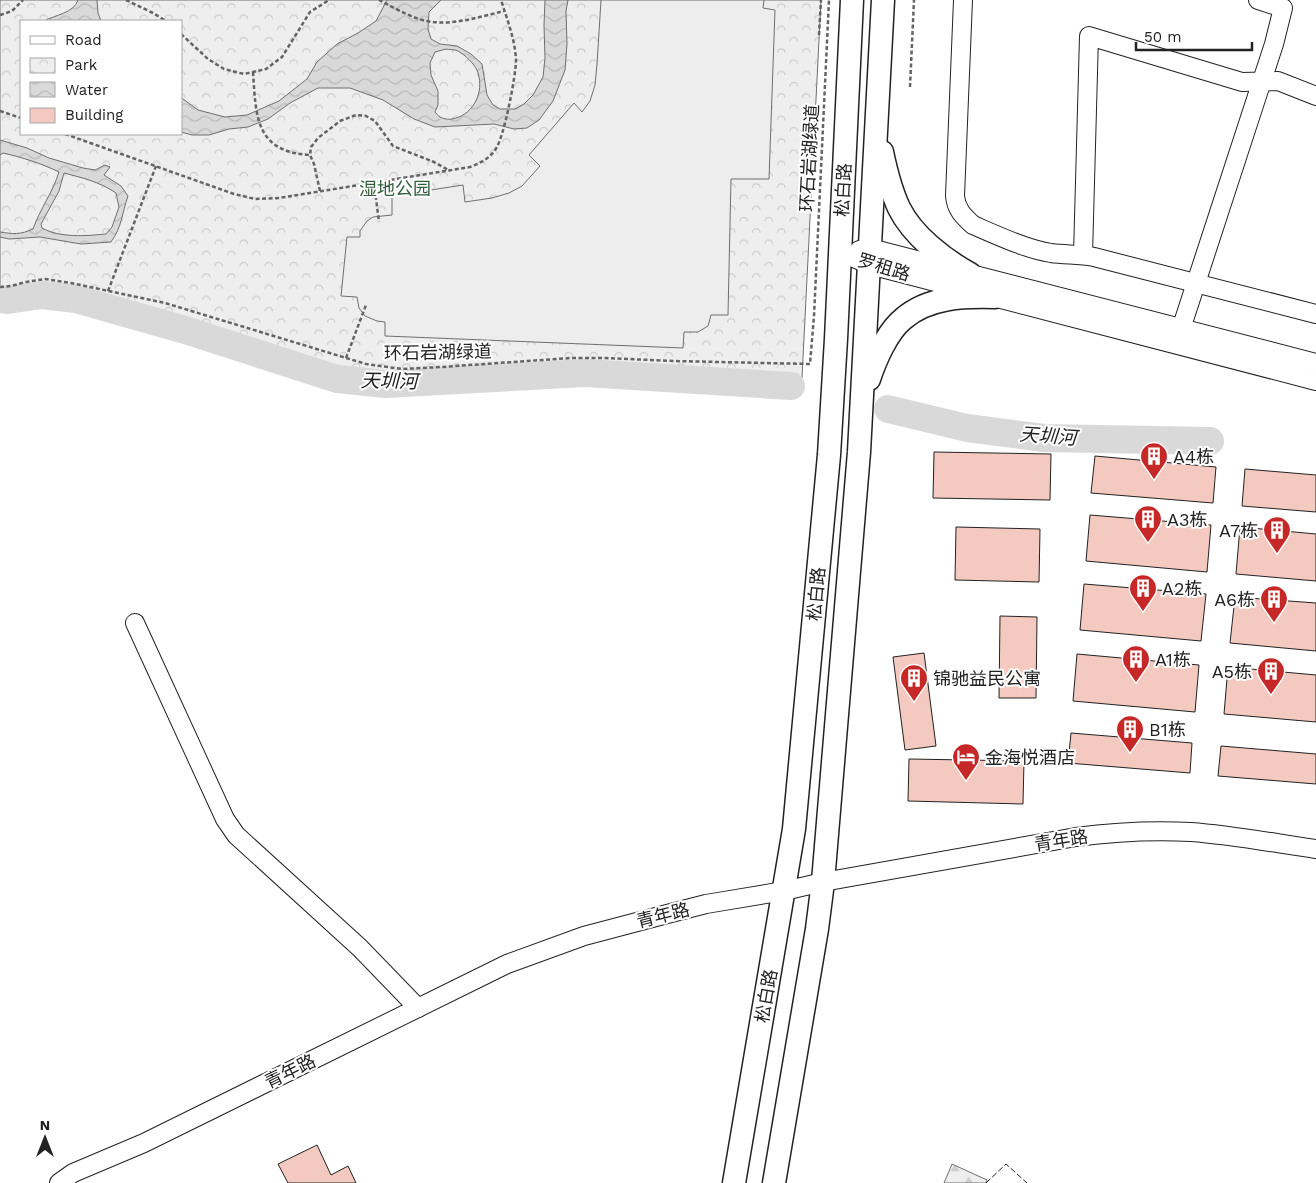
<svg xmlns="http://www.w3.org/2000/svg" width="1316" height="1183" viewBox="0 0 1316 1183" font-family="'Work Sans','Noto Sans SC',sans-serif">
  <style>
    .forest { fill: url(#forest-firs); stroke: #6f6f6f }
    .park { fill: url(#park-crowns); stroke: #6f6f6f; fill-rule: evenodd }
    .parking { fill: #ededed; stroke: #6f6f6f }
    .water { fill: url(#water-waves); stroke: #6f6f6f; fill-rule: evenodd }
    .lines { fill: none; stroke-linecap: round; stroke-linejoin: round }
    .river { stroke: #d9d9d9; stroke-width: 28 }
    .building { fill: #f3c9c0; stroke: #222 }
    .minor-casing { stroke: #222; stroke-width: 20 }
    .major-casing { stroke: #222; stroke-width: 25 }
    .path { stroke: #646464; stroke-width: 2.5; stroke-dasharray: 4 2.5; stroke-linecap: butt }
    .minor { stroke: #fff; stroke-width: 18 }
    .major { stroke: #fff; stroke-width: 22 }
    .fence { stroke: #222; stroke-width: 1; stroke-dasharray: 6 2.5; stroke-linecap: butt }
    .labels { text-anchor: middle; dominant-baseline: central; stroke-width: 4; stroke-linejoin: round; paint-order: stroke }
    .street-label { font-size: 18px; fill: #222; stroke: #fff }
    .park-label { font-size: 18px; fill: #2f5e38; stroke: #fff }
    .poi-label { font-size: 18px; fill: #222; stroke: #fff; text-anchor: start }
    .water-label { font-size: 19px; font-style: italic; fill: #222; stroke: #fff }
  </style>
  <defs>
    <pattern id="forest-firs" width="22" height="20" patternUnits="userSpaceOnUse" patternTransform="scale(1.25)"><rect width="22" height="20" fill="#eee"/><path d="M5 1l3.5 6h-7zM16 11l3.5 6h-7z" fill="#ccc"/></pattern>
    <pattern id="park-crowns" width="20" height="18" patternUnits="userSpaceOnUse" patternTransform="scale(1.25)"><rect width="20" height="18" fill="#eee"/><path d="M2 6a3 3 0 1 1 6 0M12 15a3 3 0 1 1 6 0" fill="none" stroke="#ccc"/></pattern>
    <pattern id="water-waves" width="16" height="10" patternUnits="userSpaceOnUse" patternTransform="scale(1.25)"><rect width="16" height="10" fill="#d9d9d9"/><path d="M0 5q4-4 8 0t8 0" fill="none" stroke="#bababa"/></pattern>
  </defs>
  <rect width="100%" height="100%" fill="#fff"/>
  <path class="forest" d="M952,1164L987,1180L986,1183H944Z"/>
  <path class="park" d="M0,0H821L802,378L584,368L492,373L385,378L336,373L186,323L67,290L33,289L0,294ZM21,21H181V134H21Z"/>
  <path class="parking" d="M601,0H764L763,8L775,10L769,179H731L728,315H711L708,326L698,332H684L683,348L385,336V322L377,321L365,316L359,308L357,297L341,296L347,237H360V231L367,221L373,217L392,215V196L463,185L465,202L492,198L509,193L522,186L540,166L529,155L574,103L582,112L590,101L595,85L597,64Z"/>
  <g class="water">
    <path d="M78,0H97L98,13L101,21H44C55,15 74,13 78,0Z"/>
    <path d="M387,0H441L429,12L428,29L431,39L440,44L457,46L471,54L482,64L487,95L493,105L500,109H515L524,104L533,95L543,77L545,58L544,25L545,0H568L566,11L567,44L565,70L553,101L539,120L527,128L514,129L494,124L435,127L414,119L383,100L350,88H318L290,103L268,119L248,127L229,129L209,135H192L181,132V97L183,99L198,110L225,117L247,115L279,101L307,79L317,62L337,44L358,33L376,21ZM446,49C449,50 454,49 458,51C460,52 462,54 464,55C471,61 478,68 479,77C483,96 471,116 452,119C446,120 439,118 435,112L438,105V91L431,75L430,63L435,52Z"/>
    <path d="M0,140L27,148L49,158L83,168L95,170L105,165L110,167L104,175L121,186L128,196C122,213 122,227 111,242L81,244L40,237L9,239L0,237V232C13,234 20,235 33,229C40,209 53,192 59,172C43,164 21,157 3,153L0,155ZM64,173C83,178 100,182 116,193L119,207L112,227L106,234C86,236 60,238 42,228L41,224L59,191Z"/>
  </g>
  <g class="lines">
    <g class="river">
      <path d="M0,299L8,300L42,295L76,299L185,330L337,379L386,384L585,373L791,386"/>
      <path d="M888,409L967,428L1044,438L1210,441"/>
    </g>
  </g>
  <g class="building">
    <path d="M934,452L1051,454L1050,500L933,498Z"/>
    <path d="M1095,456L1216,467L1213,503L1091,493Z"/>
    <path d="M1245,469L1316,475V512L1242,506Z"/>
    <path d="M1090,515L1211,525L1207,572L1086,561Z"/>
    <path d="M956,527L1040,529L1039,582L955,580Z"/>
    <path d="M1240,527L1316,534V581L1236,574Z"/>
    <path d="M1084,584L1206,594L1201,641L1080,630Z"/>
    <path d="M1235,597L1316,603V651L1230,643Z"/>
    <path d="M1000,616L1037,617L1036,698H999Z"/>
    <path d="M924,653L936,746L905,750L893,657Z"/>
    <path d="M1077,654L1199,665L1195,712L1073,701Z"/>
    <path d="M1228,667L1316,675V722L1224,714Z"/>
    <path d="M1071,733L1192,743L1190,773L1068,763Z"/>
    <path d="M1221,746L1316,754V784L1218,776Z"/>
    <path d="M909,759L1024,761L1023,804L908,801Z"/>
    <path d="M317,1145L331,1175L348,1166L356,1183H288L278,1164Z"/>
  </g>
  <g class="lines">
    <g class="minor-casing">
      <g id="minor">
        <path d="M963,0L955,196C956,209 963,216 973,225C996,235 1026,249 1051,253C1066,255 1080,254 1094,257L1316,314"/>
        <path d="M859,250L870,248L1316,363"/>
        <path d="M840,252L870,265L1316,381"/>
        <path d="M1083,255L1089,36L1242,82L1278,81L1316,96"/>
        <path d="M1181,329L1274,44L1283,8L1258,0"/>
        <path d="M135,623L225,819L236,835L360,948L418,1008"/>
        <path d="M59,1183L73,1173L144,1143L507,964L584,936L671,913L706,904L784,891L823,882L1076,837C1114,832 1152,830 1191,832C1232,835 1274,843 1316,849"/>
      </g>
    </g>
    <g class="major-casing">
      <g id="major">
        <path d="M882,152C886,171 891,191 899,208C913,236 943,259 970,274"/>
        <path d="M869,379C875,361 887,332 903,319C928,297 964,296 995,297"/>
        <path d="M734,1183L794,829L829,455L836,339L852,0"/>
        <path d="M774,1183L817,929L823,882L859,452L883,0"/>
      </g>
    </g>
    <g class="path">
      <path d="M126,0L153,13L166,21"/>
      <path d="M379,0C393,7 409,17 426,21C452,26 479,17 504,11"/>
      <path d="M0,15L12,11L23,0"/>
      <path d="M181,34L208,59L224,69L244,74L266,69L282,57L310,12L329,0"/>
      <path d="M819,35L821,0"/>
      <path d="M253,72C256,116 255,152 310,155"/>
      <path d="M910,87L914,0"/>
      <path d="M0,111L21,118"/>
      <path d="M65,134L234,194L255,199L279,198L470,167C480,163 489,159 495,150C504,139 516,75 516,60C515,39 507,19 501,0"/>
      <path d="M374,183L379,222"/>
      <path d="M320,191L314,164L310,155L311,147L318,138L340,121L356,115L366,116L375,121L393,146L434,162L450,171"/>
      <path d="M0,287L11,286L26,282L45,279L71,283L165,303L366,364L402,369L441,367L571,358H605L674,361L810,364L814,316L829,0"/>
      <path d="M108,291L156,166"/>
      <path d="M346,358L366,305"/>
    </g>
    <use href="#minor" class="minor"/>
    <use href="#major" class="major"/>
    <path class="fence" d="M986,1183L1006,1164L1027,1183"/>
  </g>
  <defs>
    <g id="building-pin" transform="scale(1.4375)"><path d="M0 17L-7.5 6A9.5 9.5 0 1 1 7.5 6Z" fill="#c62828" stroke="#fff"/><path d="M-4-6H4V6H1V3H-1V6H-4ZM-2.5-4.3h1.7v1.8h-1.7ZM.8-4.3h1.7v1.8H.8ZM-2.5-1h1.7V.8h-1.7ZM.8-1h1.7V.8H.8Z" fill="#fff"/></g>
    <g id="hotel-pin" transform="scale(1.4375)"><path d="M0 17L-7.5 6A9.5 9.5 0 1 1 7.5 6Z" fill="#c62828" stroke="#fff"/><path d="M-6-4.5h1.5V1H6V5H4.5V3h-9V5H-6ZM-4 0a1.8 1.8 0 1 1 3.6 0ZM.5 0V-2.5h3Q6-2.5 6 0Z" fill="#fff"/></g>
  </defs>
  <g fill-rule="evenodd">
    <use href="#building-pin" x="1154" y="456"/>
    <use href="#building-pin" x="1148" y="519"/>
    <use href="#building-pin" x="1277" y="530"/>
    <use href="#building-pin" x="1143" y="588"/>
    <use href="#building-pin" x="1274" y="599"/>
    <use href="#building-pin" x="1136" y="659"/>
    <use href="#building-pin" x="1271" y="671"/>
    <use href="#building-pin" x="914" y="678"/>
    <use href="#building-pin" x="1130" y="729"/>
    <use href="#hotel-pin" x="966" y="757"/>
  </g>
  <g class="labels">
    <g class="street-label">
      <text transform="translate(809 158) rotate(-87)">环石岩湖绿道</text>
      <text transform="translate(843 190) rotate(-87)">松白路</text>
      <text transform="translate(884 267) rotate(17)">罗租路</text>
      <text transform="translate(438 352) rotate(-1)">环石岩湖绿道</text>
      <text transform="translate(816 594) rotate(-85)">松白路</text>
      <text transform="translate(1061 840) rotate(-9)">青年路</text>
      <text transform="translate(663 915) rotate(-14)">青年路</text>
      <text transform="translate(766 996) rotate(-80)">松白路</text>
      <text transform="translate(290 1071) rotate(-26)">青年路</text>
    </g>
    <g class="park-label">
      <text x="395" y="188">湿地公园</text>
    </g>
    <g class="poi-label">
      <text x="1173" y="456">A4栋</text>
      <text x="1167" y="519">A3栋</text>
      <text x="1258" y="530" text-anchor="end">A7栋</text>
      <text x="1162" y="588">A2栋</text>
      <text x="1255" y="599" text-anchor="end">A6栋</text>
      <text x="1155" y="659">A1栋</text>
      <text x="1252" y="671" text-anchor="end">A5栋</text>
      <text x="933" y="678">锦驰益民公寓</text>
      <text x="1149" y="729">B1栋</text>
      <text x="985" y="757">金海悦酒店</text>
    </g>
    <g class="water-label">
      <text transform="translate(389 381) rotate(1)">天圳河</text>
      <text transform="translate(1048 436) rotate(4)">天圳河</text>
    </g>
  </g>
  <rect x="20" y="20" width="162" height="115" fill="#ffffff" stroke="#a7a7a7"/>
  <rect x="30" y="36" width="25" height="8" fill="#ffffff" stroke="#a7a7a7"/>
  <text x="65" y="45" font-size="15" fill="#222222">Road</text>
  <rect x="30" y="58" width="25" height="15" fill="url(#park-crowns)" stroke="#a7a7a7"/>
  <text x="65" y="70" font-size="15" fill="#222222">Park</text>
  <rect x="30" y="82" width="25" height="15" fill="url(#water-waves)" stroke="#a7a7a7"/>
  <text x="65" y="95" font-size="15" fill="#222222">Water</text>
  <rect x="30" y="108" width="25" height="15" fill="#f3c9c0" stroke="#a7a7a7"/>
  <text x="65" y="120" font-size="15" fill="#222222">Building</text>
  <g transform="translate(45 1138)" stroke="#ffffff" stroke-width="4" paint-order="stroke">
  <path d="M0-4L9 19L0 12L-9 19Z" fill="#222222"/>
  <text y="-8" font-size="14" font-weight="bold" text-anchor="middle" fill="#222222">N</text>
  </g>
  <path d="M1136 42v8h116v-8" fill="none" stroke="#222222" stroke-width="2.5"/>
  <text x="1144" y="42" font-size="15" fill="#222222" stroke="#ffffff" stroke-width="4" paint-order="stroke">50 m</text>
</svg>
